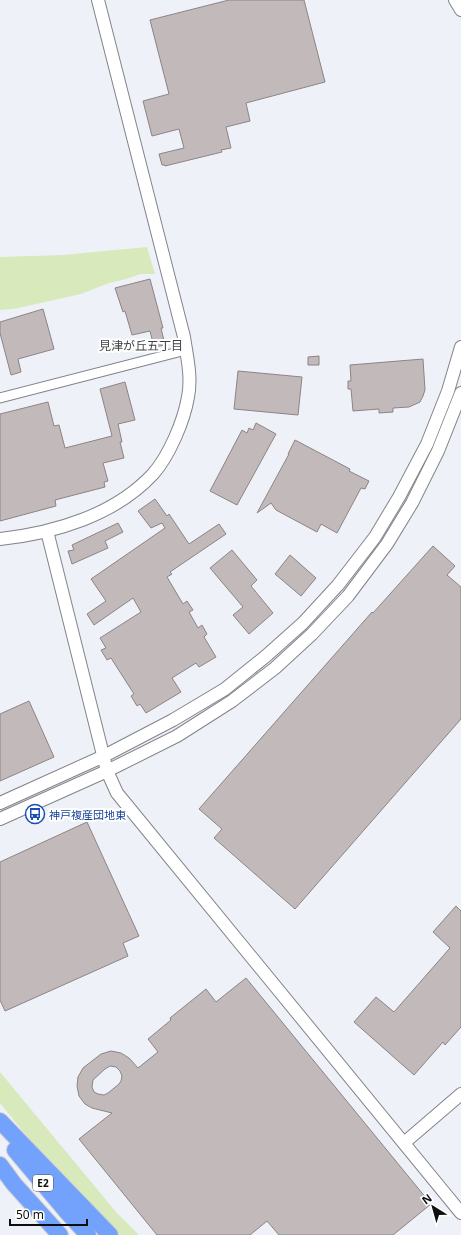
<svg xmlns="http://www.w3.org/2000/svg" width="461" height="1235" viewBox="0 0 461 1235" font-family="'Noto Sans','Noto Sans JP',sans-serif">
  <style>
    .green { fill: #d8e9bc }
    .building { fill: #c2baba; stroke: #8c8484; fill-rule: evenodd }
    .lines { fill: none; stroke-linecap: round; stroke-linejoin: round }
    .street-casing { stroke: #82848a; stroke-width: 11 }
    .secondary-casing { stroke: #82848a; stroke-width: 14 }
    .highway-casing { stroke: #cfcfcf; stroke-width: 18 }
    .street { stroke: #fff; stroke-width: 9 }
    .secondary { stroke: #fff; stroke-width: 12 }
    .highway { stroke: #73a2fd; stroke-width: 16 }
    .labels { text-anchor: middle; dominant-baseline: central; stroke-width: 4; stroke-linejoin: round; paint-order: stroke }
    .shield { fill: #fff; stroke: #565658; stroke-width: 1 }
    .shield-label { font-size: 10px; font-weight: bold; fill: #0d0e10 }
    .transit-label { font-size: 11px; fill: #164399; stroke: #fff; text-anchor: start }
    .neighbourhood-label { font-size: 12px; fill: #3e3f45; stroke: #fff }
  </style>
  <rect width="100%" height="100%" fill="#eff1f8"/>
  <g class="green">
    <path d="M147,247L155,274H141L126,279L109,283L81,294L14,309L0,310V257L63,255Z"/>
    <path d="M0,1072L116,1212L139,1235H120L35,1146L0,1103Z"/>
  </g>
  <g class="building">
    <path d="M229,0H304L325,82L246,103L250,121L226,127L231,148L221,150L222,152L165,166V165H162L159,154L184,148L179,129L152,136L143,101L169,94L150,20Z"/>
    <path d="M150,279L163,328H161L165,345L154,347L150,331L132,335L125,311L123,312L115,288Z"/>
    <path d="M43,309L54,349L18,359L21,372L11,375L0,333V322Z"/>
    <path d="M319,356V365H308V357Z"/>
    <path d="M423,359L425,390L423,396L420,402L409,407L393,408V412L379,413V409L353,411L351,389H348V381H351L350,365Z"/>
    <path d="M238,371L302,377L298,415L234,409Z"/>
    <path d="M125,382L135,420L118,424L122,442H120L124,458L103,463L108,481L104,482L105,487L55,500L56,506L0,521V414L48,402L54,426L59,425L65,448L112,436L100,389Z"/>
    <path d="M256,423L276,434L237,505L210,491L242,430L247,433L249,428L253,430Z"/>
    <path d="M295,440L350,469L349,471L369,481L365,489L361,488L337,533L321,524L317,532L276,510L271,503L257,513L289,454H288Z"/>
    <path d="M155,499L167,516L169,514L189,544L219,524L226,534L170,572L172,574L167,577L183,604L187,601L193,610L189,612L198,628L202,625L207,634L204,637L216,657L199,667L196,663L172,678L181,692L146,713L140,704L137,706L131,696L134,694L111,658L107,660L101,650L106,648L100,638L141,612L133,598L94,625L87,614L106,601L91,579L165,528L162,523L151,528L138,511Z"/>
    <path d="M118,523L123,532L105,541L108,548L72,564L68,551L74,550L72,545Z"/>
    <path d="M433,546L455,566L447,575L461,587V719L295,909L214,838L222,829L199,809L372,612L373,613Z"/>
    <path d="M232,550L257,580L251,586L273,613L249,634L233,615L243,607L210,568Z"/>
    <path d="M290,555L316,578L301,596L275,574Z"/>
    <path d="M29,701L54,757L0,781V714Z"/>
    <path d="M87,822L139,936L123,943L128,956L5,1011L0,1000V862Z"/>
    <path d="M456,906L461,911V1027L445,1045L443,1042L414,1075L354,1022L376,997L394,1012L450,948L433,932Z"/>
    <path d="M246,978L431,1204L393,1235H279L267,1221L250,1235H157L79,1139L112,1113L92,1108L85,1104L79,1096L77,1086L78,1077L83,1068L101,1054L111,1051L121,1053L129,1058L138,1068L158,1052L148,1039L171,1020L170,1018L206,989L216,1002ZM110,1066L116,1067L120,1071L122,1076L121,1081L119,1084L108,1093L104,1095L98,1094L94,1092L92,1087L93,1080L105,1069Z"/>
  </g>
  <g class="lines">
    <g class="street-casing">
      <path id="street" d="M0,398L186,350"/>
    </g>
    <g class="secondary-casing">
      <g id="secondary">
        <path d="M455,0L461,10"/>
        <path d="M47,531L107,771L117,793L461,1213"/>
        <path d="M0,539C55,533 115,515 153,474C169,456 184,421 188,397C192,377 187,357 184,337L98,0"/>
        <path d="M0,803L104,756L173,720L225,689L266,656L303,623L338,585L375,537L399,497L427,444L448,391L461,347"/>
        <path d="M0,819L107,771L177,736L232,701L275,668L312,634L348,596L387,544L412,503L438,451L461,393"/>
        <path d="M404,1143L461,1094"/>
      </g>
    </g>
    <g class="highway-casing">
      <g id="highway">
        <path d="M0,1121L110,1235"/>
        <path d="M15,1150L67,1212L88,1235"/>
        <path d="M0,1165L14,1184L60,1235"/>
      </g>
    </g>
    <use href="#street" class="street"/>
    <use href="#secondary" class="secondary"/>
    <use href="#highway" class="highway"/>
  </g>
  <defs>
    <g id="bus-ring" transform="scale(1)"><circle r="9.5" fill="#fff" stroke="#1a4fb4" stroke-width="1.5"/><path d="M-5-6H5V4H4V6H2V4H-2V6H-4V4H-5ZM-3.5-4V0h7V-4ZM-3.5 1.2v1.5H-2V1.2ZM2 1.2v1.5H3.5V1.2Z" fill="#1a4fb4"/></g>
  </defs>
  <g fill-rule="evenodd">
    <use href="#bus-ring" x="35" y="814"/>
  </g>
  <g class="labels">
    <rect class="shield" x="33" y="1175" width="20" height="16" rx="3"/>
    <g class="shield-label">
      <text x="43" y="1183">E2</text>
    </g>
    <g class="transit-label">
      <text x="49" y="814">神戸複産団地東</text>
    </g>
    <g class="neighbourhood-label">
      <text x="141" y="345">見津が丘五丁目</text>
    </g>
  </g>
  <g transform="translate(433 1207) rotate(323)" stroke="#ffffff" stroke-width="3" paint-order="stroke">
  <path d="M0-3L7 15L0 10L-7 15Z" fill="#0d0e10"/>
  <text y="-6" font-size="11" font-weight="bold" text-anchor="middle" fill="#0d0e10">N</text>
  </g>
  <path d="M10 1219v6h77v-6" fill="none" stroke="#0d0e10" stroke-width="2"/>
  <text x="16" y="1219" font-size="12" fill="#0d0e10" stroke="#ffffff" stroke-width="3" paint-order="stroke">50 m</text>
</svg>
